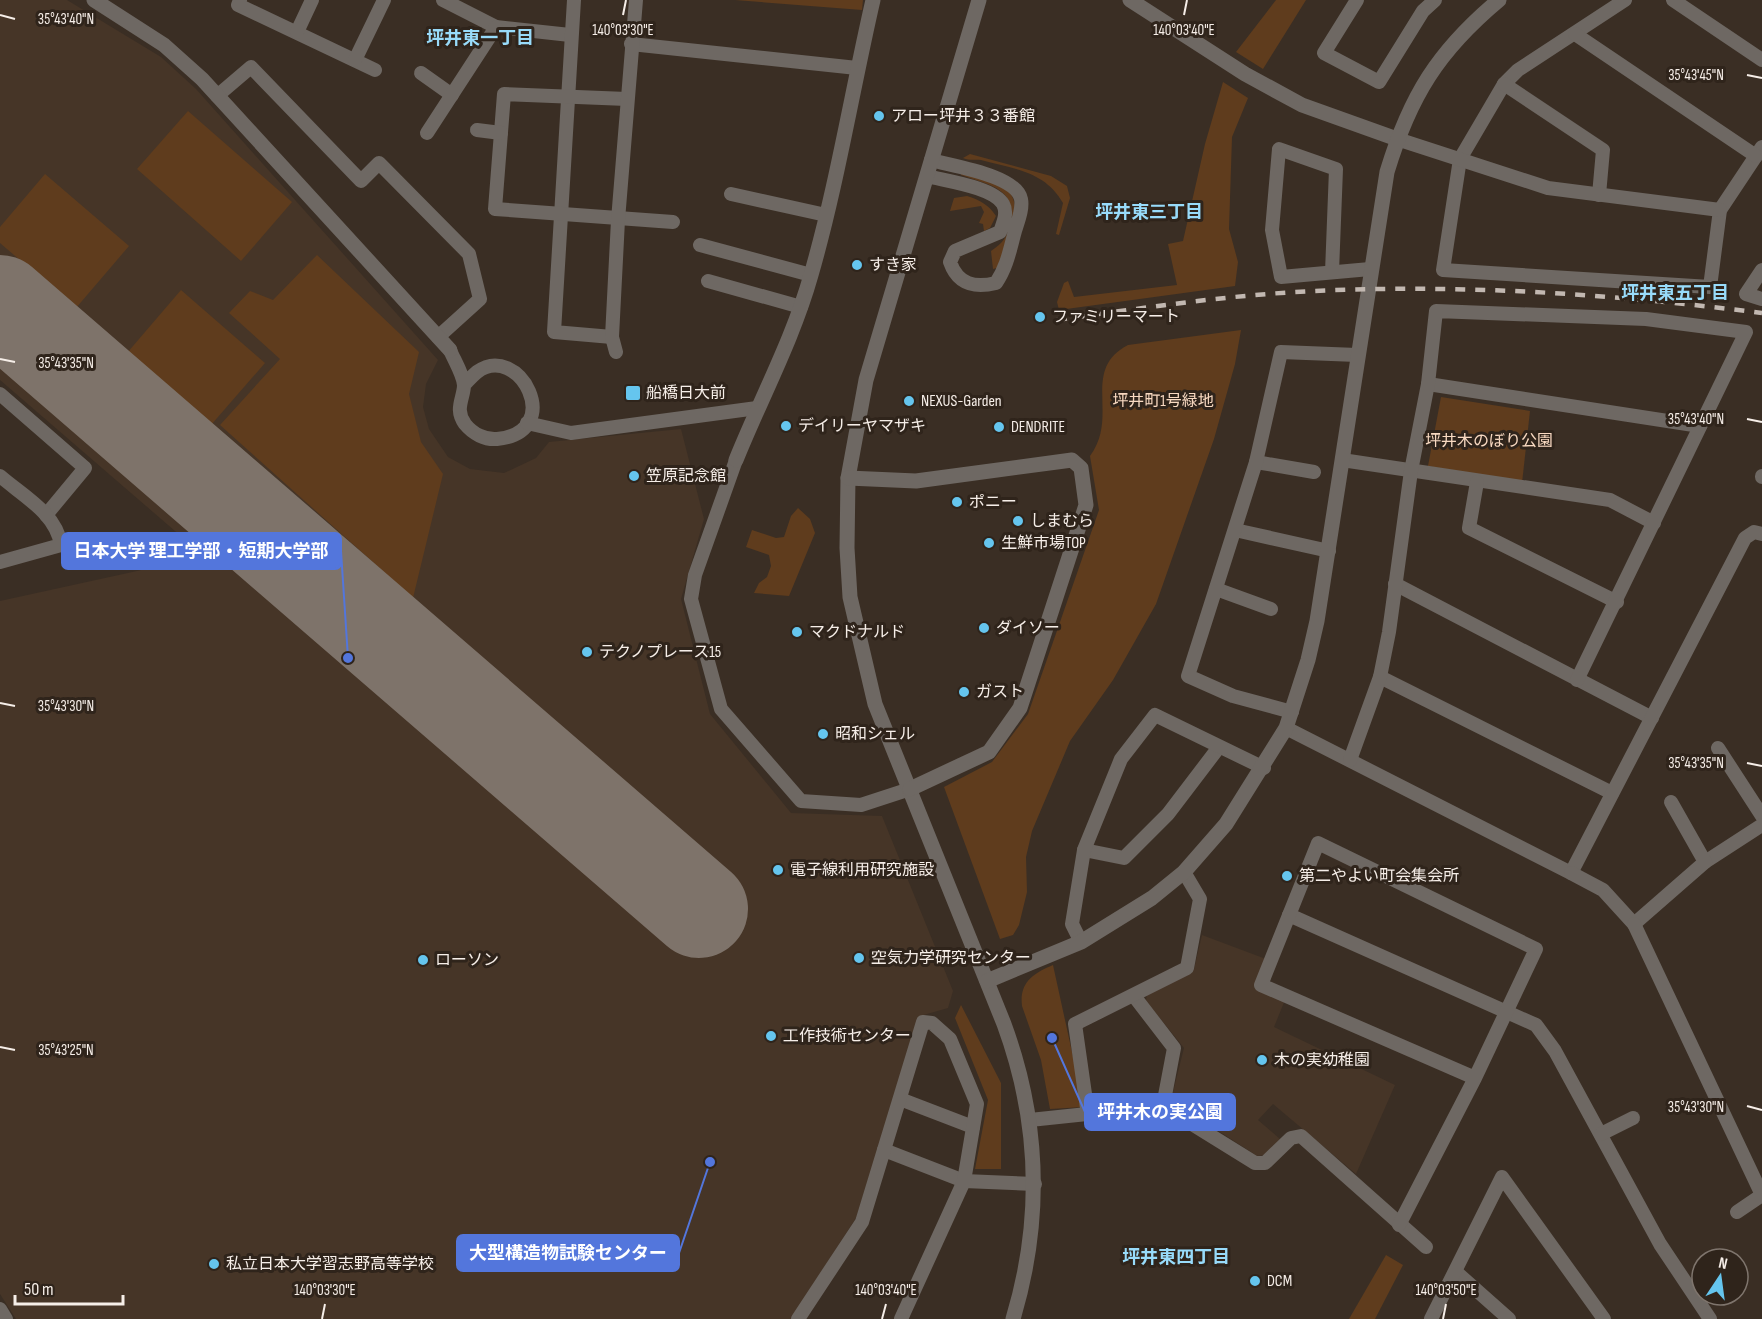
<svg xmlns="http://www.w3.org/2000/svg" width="1762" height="1319" viewBox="0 0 1762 1319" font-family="'Sofia Sans Condensed','Noto Sans JP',sans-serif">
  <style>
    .built { fill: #463527 }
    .green { fill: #5f3c1d }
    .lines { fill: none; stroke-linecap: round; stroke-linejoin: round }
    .runway { stroke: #7e736a; stroke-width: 98 }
    .minor { stroke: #6e6863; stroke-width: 14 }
    .tertiary { stroke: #6e6863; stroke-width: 15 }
    .rail { stroke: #c2b8b1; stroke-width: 4.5; stroke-dasharray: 10 10; stroke-linecap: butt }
    .ticks { fill: none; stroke: #f6eee8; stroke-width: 2 }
    .poi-dot { fill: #65c5ee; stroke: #2f241b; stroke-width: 2 }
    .labels { text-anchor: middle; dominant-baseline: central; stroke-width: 6; stroke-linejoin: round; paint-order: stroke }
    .poi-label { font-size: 16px; fill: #f6eee8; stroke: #2f241b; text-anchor: start }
    .park-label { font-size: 16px; fill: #f8d9c1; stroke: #2f241b }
    .neighbourhood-label { font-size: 18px; font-weight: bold; fill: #98dbfa; stroke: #2f241b }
    .ticks-label { font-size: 15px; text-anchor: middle; fill: #f6eee8; stroke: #2f241b; stroke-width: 6; stroke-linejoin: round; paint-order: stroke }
    .leader { fill: none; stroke: #5376dc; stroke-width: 2 }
    .callout-dot { fill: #5376dc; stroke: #2f241b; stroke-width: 2 }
    .callout { fill: #5376dc; stroke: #5376dc; stroke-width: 2 }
    .callout-label { font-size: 18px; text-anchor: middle; font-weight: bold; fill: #fff }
  </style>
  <rect width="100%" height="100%" fill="#3a2e24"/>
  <g class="built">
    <path d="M0,0H67L161,57L196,89L438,360L426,384L423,407L429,429L448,457L470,469L504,473L536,458L549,442L681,429L704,519L681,599L710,714L791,813L882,816L953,991L948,1008L920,1016L856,1218L791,1319H16L0,1294V601L137,571L193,557L197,550L0,380Z"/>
    <path d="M1202,935L1266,959L1256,987L1285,1000L1274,1027L1395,1085L1356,1174L1273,1104L1258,1120L1280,1139L1266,1155L1257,1156L1171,1100L1184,1048L1146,1001L1147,993L1194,969Z"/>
  </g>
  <g class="green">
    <path d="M735,0H863L862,10Z"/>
    <path d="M1276,0H1306L1263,69L1236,52Z"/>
    <path d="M1223,82L1248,98L1232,137L1229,229L1238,262L1235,286L1059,310L1057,302L1064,283L1068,281L1074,297L1177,285L1168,244L1183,241L1205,144Z"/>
    <path d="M188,111L292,202L241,261L137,169Z"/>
    <path d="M970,154L1051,176L1067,186L1070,198L1059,235L1056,234L1063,203C1045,171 1014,169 981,160C975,159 970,161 963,158Z"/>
    <path d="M961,171C974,176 991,178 1002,185C1030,204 1006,245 997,268L993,269L991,251C1003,243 1007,237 1010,225C1019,188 988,185 961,175Z"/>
    <path d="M45,174L129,246L76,308L0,243V227Z"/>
    <path d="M967,196C980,200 989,205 996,216L990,228L984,231L983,224L979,223L984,212L981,206L950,211L954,198Z"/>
    <path d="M317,255L419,352L409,394L421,442L443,474L413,598L220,425L280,359L229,313L250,291L273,300Z"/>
    <path d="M181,290L265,363L211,425L127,353Z"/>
    <path d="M1241,330L1235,364L1214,439L1156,604L1113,680L1070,741L1032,831L1026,857L1027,892L1019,925L1013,935L1000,939L944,787L992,762L1028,714L1099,510L1090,456C1120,416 1080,370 1128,345Z"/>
    <path d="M1441,397L1530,411L1522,483L1428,466Z"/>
    <path d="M798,508L810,519L815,533L789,596L754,593L759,583L767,577L771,566L769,555L746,547L752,530L776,538L784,537L791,516Z"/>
    <path d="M1053,965L1084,1107L1050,1109L1041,1060L1022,1006C1019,982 1034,973 1053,965Z"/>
    <path d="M961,1005L1001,1083V1169H975L988,1100L955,1018Z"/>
    <path d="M1386,1255L1403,1265L1375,1319H1349Z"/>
  </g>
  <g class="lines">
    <path class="runway" d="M0,304L699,909"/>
    <g class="minor">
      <path d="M240,0L238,5L375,70"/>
      <path d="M443,0L496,27L570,35"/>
      <path d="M574,0L554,332L612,337"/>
      <path d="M1357,0L1324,53L1379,82L1423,11L1435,0"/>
      <path d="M1625,0L1518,70L1504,84L1460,159L1443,270L1710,287L1720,210L1762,147"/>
      <path d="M1673,0L1762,60"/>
      <path d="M297,32L312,0"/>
      <path d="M1575,34L1756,156"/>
      <path d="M631,44L857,68"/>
      <path d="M355,60L384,0"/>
      <path d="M421,73L452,95"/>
      <path d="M1504,84L1603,150L1599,195"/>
      <path d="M217,96L251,67L361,181L379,163L469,254L480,299L438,337"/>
      <path d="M627,99L504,94L495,209L673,222"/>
      <path d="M477,130L501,133"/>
      <path d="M427,133L496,27"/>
      <path d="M1397,139L1548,188L1720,210"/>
      <path d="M927,176C946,181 993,187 1003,204C1008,213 1003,223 1000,232L955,251L950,262C958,285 975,288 996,283C1007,267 1010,249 1015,231C1018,221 1023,209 1021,199C1016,175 952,166 931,160"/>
      <path d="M731,194L826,215"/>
      <path d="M700,245L811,275"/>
      <path d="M1762,270L1746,294L1762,299"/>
      <path d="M1332,272L1336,169L1279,149L1272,230L1281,277L1370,269"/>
      <path d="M708,281L801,307"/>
      <path d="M450,350C454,360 463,374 464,385C464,398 454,409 465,424C473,434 485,440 497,439C567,432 519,341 477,372C472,376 468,381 464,385"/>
      <path d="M616,352L612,337L618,220L636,0"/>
      <path d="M1428,384L1700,426"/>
      <path d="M0,394L85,468L46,515"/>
      <path d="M527,423L571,433L757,408"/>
      <path d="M736,460L695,575L691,599L721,709L801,801L861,805L910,789"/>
      <path d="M1342,460L1610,500L1654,523"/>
      <path d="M1256,462L1314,472"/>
      <path d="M0,476C23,496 56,513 61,545L0,562"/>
      <path d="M1762,476V477"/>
      <path d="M1477,482L1469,528L1617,602"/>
      <path d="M1235,530L1329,551"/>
      <path d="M1395,584L1652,718"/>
      <path d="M1216,589L1271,609"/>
      <path d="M1380,677L1612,793"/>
      <path d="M1292,712L1233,696L1188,676L1256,462L1281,352L1357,355"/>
      <path d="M1286,728L1571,873L1745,538L1754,532L1762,534"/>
      <path d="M1718,748L1762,816"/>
      <path d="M1350,760L1380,677L1389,632L1411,471L1428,384L1436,311L1646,319L1746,332L1577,680"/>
      <path d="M1084,850L1124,858L1168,814L1219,747"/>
      <path d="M1705,862L1762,825"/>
      <path d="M1571,873L1603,890L1634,924L1705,862L1671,802"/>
      <path d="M1289,915L1536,1025L1555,1051L1660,1244L1710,1319"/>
      <path d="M1634,924L1762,1195L1737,1212"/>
      <path d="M1081,942L1072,924L1084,850L1121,759L1155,715L1264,768"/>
      <path d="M1134,996L1174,1048L1163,1106"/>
      <path d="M900,1099L973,1127"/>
      <path d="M1088,1115L1075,1024L1187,968L1200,899L1184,872"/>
      <path d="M1030,1120L1163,1106L1255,1163H1265L1291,1138L1301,1136L1426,1247"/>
      <path d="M1601,1134L1633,1118"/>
      <path d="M884,1150L964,1181L1035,1184"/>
      <path d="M1399,1225L1475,1078L1536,949L1318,843L1261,985L1475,1078"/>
      <path d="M1456,1272L1509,1319"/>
      <path d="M0,1309L6,1319"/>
      <path d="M798,1319L862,1222L923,1022L932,1023L950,1039L977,1104L964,1181L901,1319"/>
      <path d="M1431,1319L1502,1177L1604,1319"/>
    </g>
    <g class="tertiary">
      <path d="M94,0L164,45L202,79L450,350"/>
      <path d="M979,0L866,380L848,478L847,548L850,597L875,704L1004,1024C1040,1122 1043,1219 1013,1319"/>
      <path d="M1130,0L1245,74L1302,105L1397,139"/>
      <path d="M736,460C761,398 793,339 811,275C837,185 852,91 873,0"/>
      <path d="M848,478L916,481L1072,460L1081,468L1086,505L1020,708L989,752L910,789"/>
      <path d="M987,981L1081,942L1152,898L1184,872L1226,824L1286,728L1308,660L1317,621L1387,172C1410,96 1438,51 1499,0"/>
    </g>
    <path class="rail" d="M1057,320C1142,308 1228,295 1314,291C1464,284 1613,294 1762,313"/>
  </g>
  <path class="ticks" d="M0,15L15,19M623,15L626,0M1184,15L1187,0M1747,75L1762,78M0,359L15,362M1747,419L1762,422M0,703L15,706M1747,763L1762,766M0,1047L15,1050M1747,1106L1762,1110M322,1319L325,1304M882,1319L886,1304M1443,1319L1446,1304"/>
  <g class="poi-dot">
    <circle cx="879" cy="116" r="6"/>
    <circle cx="857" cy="265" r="6"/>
    <circle cx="1040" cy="317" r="6"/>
    <rect x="625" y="385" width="16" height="16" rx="3"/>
    <circle cx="909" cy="401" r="6"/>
    <circle cx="786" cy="426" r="6"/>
    <circle cx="999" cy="427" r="6"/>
    <circle cx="634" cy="476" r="6"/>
    <circle cx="957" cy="502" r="6"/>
    <circle cx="1018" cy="521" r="6"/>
    <circle cx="989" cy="543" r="6"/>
    <circle cx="984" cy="628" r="6"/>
    <circle cx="797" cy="632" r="6"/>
    <circle cx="587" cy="652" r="6"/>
    <circle cx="964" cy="692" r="6"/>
    <circle cx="823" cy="734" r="6"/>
    <circle cx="778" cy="870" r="6"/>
    <circle cx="1287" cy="876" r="6"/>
    <circle cx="859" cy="958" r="6"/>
    <circle cx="423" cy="960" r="6"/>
    <circle cx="771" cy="1036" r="6"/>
    <circle cx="1262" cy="1060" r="6"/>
    <circle cx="214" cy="1264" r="6"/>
    <circle cx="1255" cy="1281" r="6"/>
  </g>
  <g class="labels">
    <g class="poi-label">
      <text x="891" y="116">アロー坪井３３番館</text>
      <text x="869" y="265">すき家</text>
      <text x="1052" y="317">ファミリーマート</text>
      <text x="646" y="393">船橋日大前</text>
      <text x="921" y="401">NEXUS-Garden</text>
      <text x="798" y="426">デイリーヤマザキ</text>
      <text x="1011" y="427">DENDRITE</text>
      <text x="646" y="476">笠原記念館</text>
      <text x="969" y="502">ポニー</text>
      <text x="1030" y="521">しまむら</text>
      <text x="1001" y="543">生鮮市場TOP</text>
      <text x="996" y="628">ダイソー</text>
      <text x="809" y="632">マクドナルド</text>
      <text x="599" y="652">テクノプレース15</text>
      <text x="976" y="692">ガスト</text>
      <text x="835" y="734">昭和シェル</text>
      <text x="790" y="870">電子線利用研究施設</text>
      <text x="1299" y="876">第二やよい町会集会所</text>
      <text x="871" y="958">空気力学研究センター</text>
      <text x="435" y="960">ローソン</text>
      <text x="783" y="1036">工作技術センター</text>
      <text x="1274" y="1060">木の実幼稚園</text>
      <text x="226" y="1264">私立日本大学習志野高等学校</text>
      <text x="1267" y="1281">DCM</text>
    </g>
    <g class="park-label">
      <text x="1163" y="401">坪井町1号緑地</text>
      <text x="1489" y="441">坪井木のぼり公園</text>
    </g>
    <g class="neighbourhood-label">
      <text x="480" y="38">坪井東一丁目</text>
      <text x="1149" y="212">坪井東三丁目</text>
      <text x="1675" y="293">坪井東五丁目</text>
      <text x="1176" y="1257">坪井東四丁目</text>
    </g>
  </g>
  <g class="ticks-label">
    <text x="66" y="24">35°43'40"N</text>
    <text x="623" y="35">140°03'30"E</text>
    <text x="1184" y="35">140°03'40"E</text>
    <text x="1696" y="80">35°43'45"N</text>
    <text x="66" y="368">35°43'35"N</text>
    <text x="1696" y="424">35°43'40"N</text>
    <text x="66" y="711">35°43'30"N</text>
    <text x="1696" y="768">35°43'35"N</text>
    <text x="66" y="1055">35°43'25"N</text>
    <text x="1696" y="1112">35°43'30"N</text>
    <text x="325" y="1295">140°03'30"E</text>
    <text x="886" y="1295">140°03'40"E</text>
    <text x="1446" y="1295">140°03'50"E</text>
  </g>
  <path class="leader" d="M348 658L341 551M1052 1038L1085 1112M710 1162L679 1253"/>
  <g class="callout-dot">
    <circle cx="348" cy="658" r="6"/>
    <circle cx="1052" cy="1038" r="6"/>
    <circle cx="710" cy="1162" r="6"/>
  </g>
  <g class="callout">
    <rect x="62" y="533" width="279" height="36" rx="6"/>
    <rect x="1085" y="1094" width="150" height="36" rx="6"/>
    <rect x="457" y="1235" width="222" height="36" rx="6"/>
  </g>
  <g class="callout-label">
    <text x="201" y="557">日本大学 理工学部・短期大学部</text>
    <text x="1160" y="1118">坪井木の実公園</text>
    <text x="568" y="1259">大型構造物試験センター</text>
  </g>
  <g transform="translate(1720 1277) rotate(13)"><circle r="28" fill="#2f241b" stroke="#7f756d" stroke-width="1.5"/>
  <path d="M0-4.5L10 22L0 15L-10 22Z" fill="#65c5ee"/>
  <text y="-9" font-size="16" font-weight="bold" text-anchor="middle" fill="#f6eee8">N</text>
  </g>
  <path d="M15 1295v9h108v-9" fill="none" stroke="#f6eee8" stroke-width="3"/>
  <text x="24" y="1295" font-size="18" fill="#f6eee8" stroke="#2f241b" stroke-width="4.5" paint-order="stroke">50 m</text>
</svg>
